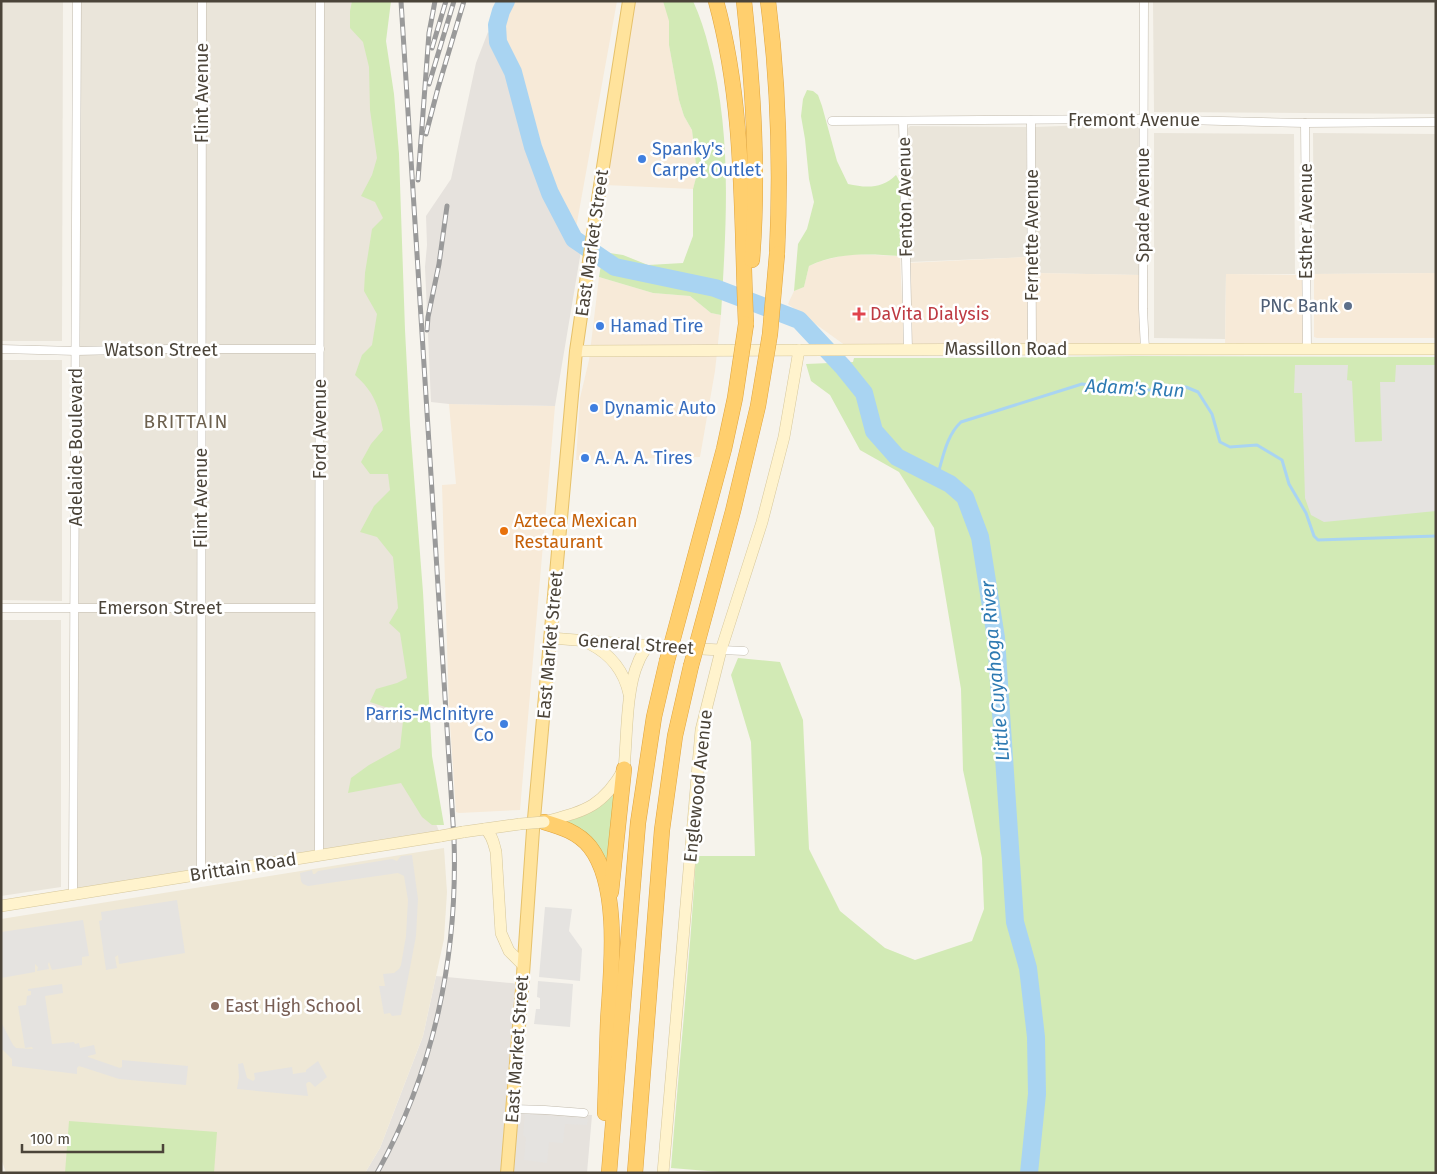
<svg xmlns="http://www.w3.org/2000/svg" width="1437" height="1174" viewBox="0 0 1437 1174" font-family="'Fira Sans',sans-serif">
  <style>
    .residential { fill: #eae5da }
    .commercial { fill: #f7ead8 }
    .industrial { fill: #e6e2dd }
    .education { fill: #efe8d6 }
    .green { fill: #d2eab5 }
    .parking { fill: #e5e3e0 }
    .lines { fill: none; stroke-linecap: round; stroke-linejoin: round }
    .stream { stroke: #a9d4f2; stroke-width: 3 }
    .river { stroke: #a9d4f2; stroke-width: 18 }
    .street-casing { stroke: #c2bbae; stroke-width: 9 }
    .secondary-casing { stroke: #d6c79b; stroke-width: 12 }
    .primary-casing { stroke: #e6c16a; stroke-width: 14 }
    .highway-casing { stroke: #e0a43c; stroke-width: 16 }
    .street { stroke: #fff; stroke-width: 8 }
    .secondary { stroke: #fff3cd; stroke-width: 11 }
    .primary { stroke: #ffe39c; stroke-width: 12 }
    .highway { stroke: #ffcf6e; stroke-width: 15 }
    .rail-casing { stroke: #9a9a9a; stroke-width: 5 }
    .rail { stroke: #fff; stroke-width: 3; stroke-dasharray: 9; stroke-linecap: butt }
    .secondary-bridge-casing { stroke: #d6c79b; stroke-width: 12; stroke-linecap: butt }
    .highway-bridge-casing { stroke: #e0a43c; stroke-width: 16; stroke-linecap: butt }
    .secondary-bridge { stroke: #fff3cd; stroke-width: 11 }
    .highway-bridge { stroke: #ffcf6e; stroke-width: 15 }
    .shop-dot { fill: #3f7fe0; stroke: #fff; stroke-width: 2 }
    .service-dot { fill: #5c6f8a; stroke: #fff; stroke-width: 2 }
    .health-dot { fill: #e0444e; stroke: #fff; stroke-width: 2 }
    .food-dot { fill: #e8710a; stroke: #fff; stroke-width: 2 }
    .education-dot { fill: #8d6e63; stroke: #fff; stroke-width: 2 }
    .labels { text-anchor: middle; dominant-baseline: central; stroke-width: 5; stroke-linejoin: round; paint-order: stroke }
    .street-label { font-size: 18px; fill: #4b4439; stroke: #fff }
    .shop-label { font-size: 18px; fill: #366cbe; stroke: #fff; text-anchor: start }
    .service-label { font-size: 18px; fill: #4e5e75; stroke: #fff; text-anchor: end }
    .health-label { font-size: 18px; fill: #be3a42; stroke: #fff; text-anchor: start }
    .food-label { font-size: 18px; fill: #c56008; stroke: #fff; text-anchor: start }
    .education-label { font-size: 18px; fill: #785e54; stroke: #fff; text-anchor: start }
    .water-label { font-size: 19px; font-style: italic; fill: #2e7ab2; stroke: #fff }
    .neighbourhood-label { font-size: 19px; letter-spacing: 1px; fill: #6e6250; stroke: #fff }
  </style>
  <rect width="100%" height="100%" fill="#f6f3ec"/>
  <g class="residential">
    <path d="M1,1H63L62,341H1Z"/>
    <path d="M77,1H374L430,809L441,836L73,894Z"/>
    <path d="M1153,1H1436V114L1154,112Z"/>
    <path d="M1141,123L1140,275L1035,273V127Z"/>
    <path d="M910,126L1026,127L1028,257L910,262L906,130Z"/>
    <path d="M1154,133L1294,134L1295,274H1226L1225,339L1154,338Z"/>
    <path d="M1313,133L1436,134V273L1314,274Z"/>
    <path d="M1,360H62V601L1,600Z"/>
    <path d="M1,620H61V887L1,896Z"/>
  </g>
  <g class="commercial">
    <path d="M506,1H617L574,239L550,193L533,147L513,72L498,42L497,25L501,11Z"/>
    <path d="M631,1H663L670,21L669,45L679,100L684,116L692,130L697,175L693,189L605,185Z"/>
    <path d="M849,254L900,256L904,346H846L788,304L794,291L804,287L809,266L821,261Z"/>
    <path d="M1028,257L1030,347H910L908,263Z"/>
    <path d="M1035,273L1140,275L1143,347L1033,348Z"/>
    <path d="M1436,273V338H1317L1314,337V274Z"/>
    <path d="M1226,274L1304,275V347L1225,348Z"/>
    <path d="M599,277L653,293L690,296L711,313L721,315L715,371L700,457L576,460L580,398L589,360Z"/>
    <path d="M449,404L555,406L520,810L459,813L456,812L449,709L442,485L456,484Z"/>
  </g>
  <g class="industrial">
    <path d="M488,32L498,42L513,72L533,147L550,193L574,239L582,245L555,406L449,404L431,402L425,267L427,245L426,216L451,179L476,63Z"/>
    <path d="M436,976L520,984L504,1173H365L380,1148L423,1036Z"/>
    <path d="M515,1112L592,1115L587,1173H509Z"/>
  </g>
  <path class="education" d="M444,848L447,892L444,939L423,1036L380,1148L365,1173H6L1,1158V919Z"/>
  <g class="green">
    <path d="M352,1H391L386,41L394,94L399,154L405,330L410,425L423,592L432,756L444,825H432L422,817L401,783L348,793L351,778L369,765L400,748L403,721L394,710L370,702L376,689L397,683L407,678L400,633L389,623L398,608L393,557L377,537L360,532L374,506L390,490L388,474H370L361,462L371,444L383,430C379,406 374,392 355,375L362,355L372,345L377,314L364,291L365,273L372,229L383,218L375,202L361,196L372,175L377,158L370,110L369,67L363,42L350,28V11Z"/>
    <path d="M663,1H693C700,16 705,32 709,48C733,134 726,227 721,315L711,313L690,296L653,293L599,277L603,252L623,255L648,265L683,263L693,236V189L697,174L692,130L684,116L679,100L669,45V21Z"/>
    <path d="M807,90L813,91L818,95L822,106L837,161L848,184C866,188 882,189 896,175L900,182V256C868,254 839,252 809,266L804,287L794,291L798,244L807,229L814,202L809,179L805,139L801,116L803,99Z"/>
    <path d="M1134,356L1436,357V1173H732L671,1168C679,1064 690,960 696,856H755L751,742L731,675L738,658L780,662L803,720L809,849L840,911L885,948L915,960L972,941L984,909L982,858L963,770L961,689L934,528L899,472L860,450L830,395L811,381L806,364L853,362L854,358H988Z"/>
    <path d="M614,789L609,866L560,822Z"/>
    <path d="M69,1121L217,1132L214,1173H65Z"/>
  </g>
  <g class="parking">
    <path d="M1295,365H1348L1347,380L1352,381L1355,442L1382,441L1380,382H1395L1396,365H1436V511L1324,522L1311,515L1305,498L1302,393H1294Z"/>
    <path d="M412,855L418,899L416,936L401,1015L392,1016L390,1013L384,1014L379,986H385L383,974L394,973L399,969L401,965L406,936L408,900L404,876L398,873L308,886L303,884L301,881L300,873L312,870L313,874H315L318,871L392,859L397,861L401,856Z"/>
    <path d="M177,900L185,953L119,964L118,955L115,957L117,968L106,970L99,921L102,920L101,912Z"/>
    <path d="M545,907L572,909L569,931L582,949L580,981L539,977Z"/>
    <path d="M83,920L89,956L82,957V965L52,970L49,962L48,964L49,969L37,971L38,967L35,964V972L1,978V932Z"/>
    <path d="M538,981L573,984L570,1027L534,1024L536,1009H540V998L537,997Z"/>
    <path d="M62,984L63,993L45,996L52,1044L74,1042L75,1044L79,1043L80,1048L94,1045L96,1054L88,1056V1057L120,1068L122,1067V1060L188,1066L186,1085L119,1079L79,1066L77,1068V1074L12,1066V1059L3,1050L1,1051V1022L13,1045L16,1048L33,1049L32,1047L25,1048L18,1006L26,1005L27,996L31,995V991H28V989Z"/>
    <path d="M318,1061L327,1077L315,1087L310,1082H308L306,1084L308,1096L237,1089L239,1077L238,1064L243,1063L247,1078L253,1081L255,1079L254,1073L292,1067L293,1074L306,1072V1070Z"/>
    <path d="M525,1114L588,1119L587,1125L565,1124L563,1143L549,1142L547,1163L524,1160L526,1138L523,1135Z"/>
  </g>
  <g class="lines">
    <path class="stream" d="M937,477C943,458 946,436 961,422L1082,384L1142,391L1169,387H1186L1198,392L1212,414L1220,442L1230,447L1257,445L1282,460L1289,484L1306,513L1314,536L1318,540L1436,536"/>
    <path class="river" d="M506,1L501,11L497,25L498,42L513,72L533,147L550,193L574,239L615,267L715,288L799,320L843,367L864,393L874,431L897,457L950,484L965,497L980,537L996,638L1015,922L1028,968L1036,1037L1037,1094L1029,1173"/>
    <g class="street-casing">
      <g id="street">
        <path d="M1144,1L1143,309L1145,349"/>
        <path d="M1031,120L1032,350"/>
        <path d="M832,121L1144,119L1305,123L1436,122"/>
        <path d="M903,121L908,350"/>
        <path d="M1305,123L1307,349"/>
        <path d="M1,349L76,351L169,349H320"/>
        <path d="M1,608H318"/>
        <path d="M721,650L744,651"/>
        <path d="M319,856L320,1"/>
        <path d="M201,874L202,1"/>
        <path d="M73,894L77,1"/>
        <path d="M513,1109L545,1110L584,1113"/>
      </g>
    </g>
    <g class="secondary-casing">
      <g id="secondary">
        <path d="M576,351C863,349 1149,349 1436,349"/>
        <path d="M551,638L663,647L721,650"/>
        <path d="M590,644C610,654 624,671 629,694"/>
        <path d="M544,822C584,811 602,808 624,769C627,739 626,689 638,663C640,657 644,651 648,646"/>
        <path d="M485,829C492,834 494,844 496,852L501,933L509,951L523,965"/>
        <path d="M463,832L520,824"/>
        <path d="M1,906L441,836"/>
        <path d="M663,1173L701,730L721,650L762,522L784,437L799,350"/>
      </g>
    </g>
    <g class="primary-casing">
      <path id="primary" d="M507,1173L522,989L533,830L576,351L598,199L629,1"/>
    </g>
    <g class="highway-casing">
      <g id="highway">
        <path d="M716,1C745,106 741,216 746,324"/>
        <path d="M744,1C753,87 759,173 752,260"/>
        <path d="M768,1C779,87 781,169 777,254"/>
        <path d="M544,822C561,827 578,832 590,847C621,887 611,972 608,1021C607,1052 606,1082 605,1113"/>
        <path d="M611,892L624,769"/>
        <path d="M609,1173L638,823L654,717L667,661"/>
        <path d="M635,1173L662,830L675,736L691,666"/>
      </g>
    </g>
    <use href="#street" class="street"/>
    <use href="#secondary" class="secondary"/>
    <use href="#primary" class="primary"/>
    <use href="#highway" class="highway"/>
    <g class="rail-casing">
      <g id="rail">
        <path d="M432,48L446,1"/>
        <path d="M429,84L454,1"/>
        <path d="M426,134L438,88L464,1"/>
        <path d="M418,180L429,33L435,1"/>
        <path d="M427,330L428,317L439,264L447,206"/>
        <path d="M377,1173C434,1071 458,956 454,839L401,1"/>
      </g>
    </g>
    <use href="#rail" class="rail"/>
    <g class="secondary-bridge-casing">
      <g id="secondary-bridge">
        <path d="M520,824L544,822"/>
        <path d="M441,836L463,832"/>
      </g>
    </g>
    <g class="highway-bridge-casing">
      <g id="highway-bridge">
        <path d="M667,661L724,449L735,398L746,324"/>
        <path d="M691,666L733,511L758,406L770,334L777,254"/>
      </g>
    </g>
    <use href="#secondary-bridge" class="secondary-bridge"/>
    <use href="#highway-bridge" class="highway-bridge"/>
  </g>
  <g class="shop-dot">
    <circle cx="642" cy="159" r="5"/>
    <circle cx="600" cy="326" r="5"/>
    <circle cx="594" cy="408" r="5"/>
    <circle cx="585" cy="458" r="5"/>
    <circle cx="504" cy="724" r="5"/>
  </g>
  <circle class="service-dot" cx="1348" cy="306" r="5"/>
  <path class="health-dot" d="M856.5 306.5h5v5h5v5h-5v5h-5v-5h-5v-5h5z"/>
  <circle class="food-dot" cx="504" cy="531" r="5"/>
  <circle class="education-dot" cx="215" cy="1006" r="5"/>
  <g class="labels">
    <g class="street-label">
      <text transform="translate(202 93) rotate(-90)">Flint Avenue</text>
      <text x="1134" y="120">Fremont Avenue</text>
      <text transform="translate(905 197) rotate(-91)">Fenton Avenue</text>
      <text transform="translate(1143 205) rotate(-90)">Spade Avenue</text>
      <text transform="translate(1306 221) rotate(-90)">Esther Avenue</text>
      <text transform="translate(1032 235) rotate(-90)">Fernette Avenue</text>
      <text transform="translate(592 243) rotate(-82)">East Market Street</text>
      <text x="1006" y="349">Massillon Road</text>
      <text x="161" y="350">Watson Street</text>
      <text transform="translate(320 429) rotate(-90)">Ford Avenue</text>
      <text transform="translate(76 447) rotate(-90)">Adelaide Boulevard</text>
      <text transform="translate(201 498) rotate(-90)">Flint Avenue</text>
      <text x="160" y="608">Emerson Street</text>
      <text transform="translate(636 644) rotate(4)">General Street</text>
      <text transform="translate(550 645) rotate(-85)">East Market Street</text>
      <text transform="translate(698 786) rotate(-84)">Englewood Avenue</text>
      <text transform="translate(243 867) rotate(-9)">Brittain Road</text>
      <text transform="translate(517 1049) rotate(-86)">East Market Street</text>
    </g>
    <g class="shop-label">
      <text x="652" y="149">Spanky's<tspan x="652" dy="21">Carpet Outlet</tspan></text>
      <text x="610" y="326">Hamad Tire</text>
      <text x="604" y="408">Dynamic Auto</text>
      <text x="595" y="458">A. A. A. Tires</text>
      <text x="494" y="714" text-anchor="end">Parris-McInityre<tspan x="494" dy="21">Co</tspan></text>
    </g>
    <g class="service-label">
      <text x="1338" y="306">PNC Bank</text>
    </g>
    <g class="health-label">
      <text x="870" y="314">DaVita Dialysis</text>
    </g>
    <g class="food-label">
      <text x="514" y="521">Azteca Mexican<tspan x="514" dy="21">Restaurant</tspan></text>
    </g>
    <g class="education-label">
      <text x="225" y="1006">East High School</text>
    </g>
    <g class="water-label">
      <text transform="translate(1135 388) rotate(3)">Adam's Run</text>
      <text transform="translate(995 671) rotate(-95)">Little Cuyahoga River</text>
    </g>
    <g class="neighbourhood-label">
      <text x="186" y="421">BRITTAIN</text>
    </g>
  </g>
  <rect width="1437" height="1174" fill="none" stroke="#4b4439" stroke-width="5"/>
  <path d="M22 1144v8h141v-8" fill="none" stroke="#4b4439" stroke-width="2.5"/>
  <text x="30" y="1144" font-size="15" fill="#4b4439" stroke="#ffffff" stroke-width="4" paint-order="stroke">100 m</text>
</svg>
